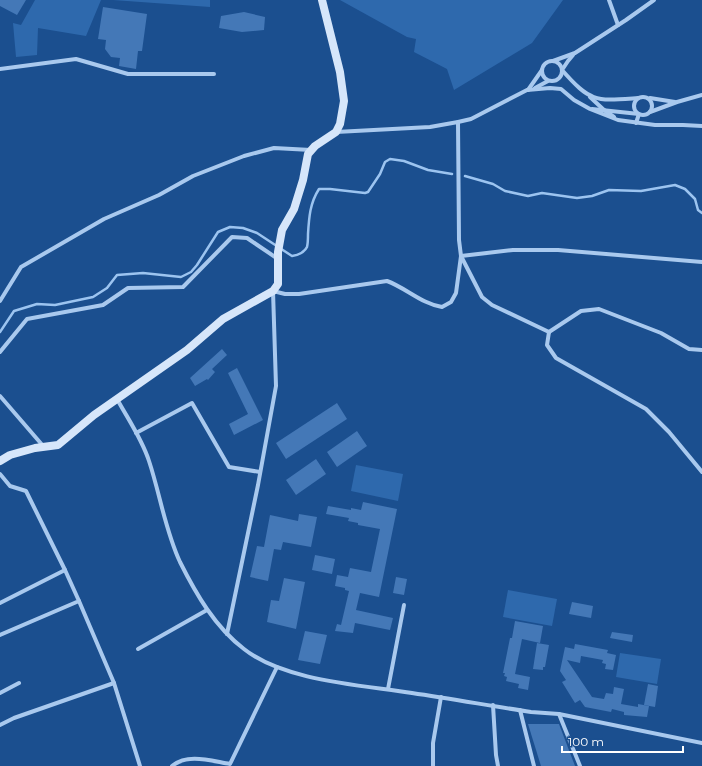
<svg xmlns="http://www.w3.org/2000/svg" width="702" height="766" viewBox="0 0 702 766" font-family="Montserrat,sans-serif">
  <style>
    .green { fill: #2e69ad }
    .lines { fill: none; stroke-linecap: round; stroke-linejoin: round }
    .stream { stroke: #9cc4f0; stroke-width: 2.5 }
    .building { fill: #4478b7 }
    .minor { stroke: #a9c9ee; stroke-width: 4 }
    .secondary { stroke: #d6e6fa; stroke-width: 8 }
  </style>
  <rect width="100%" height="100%" fill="#1b4f8f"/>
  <g class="green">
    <path d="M35,0H101L86,36L38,28L37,55L16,57L13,23L21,25Z"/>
    <path d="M113,0H210V7Z"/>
    <path d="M340,0H563L532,43L454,90L447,69L414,52L416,39L407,37Z"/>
    <path d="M356,465L403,474L398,501L351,491Z"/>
    <path d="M508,590L557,599L552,626L503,617Z"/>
    <path d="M620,653L661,659L657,684L616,677Z"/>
  </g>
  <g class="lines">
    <g class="stream">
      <path d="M465,176L493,184L505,191L528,196L542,193L577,198L592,196L609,190L641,191L675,185L685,189L695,199L698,210L702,213"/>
      <path d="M0,332L14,311L37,304L55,305L93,297L107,288L117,275L143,273L181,277L191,272L197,265L218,232L230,227L243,228L257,233L292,256C298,255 304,253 307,247C308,243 308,237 308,234C309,217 310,203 319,189H330L365,193L368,192L380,174L385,162L390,159L404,161L428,170L452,174"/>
    </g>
  </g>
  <g class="building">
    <path d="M0,0H26L17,15L0,6Z"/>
    <path d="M103,7L147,14L142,51H138L136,69L119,66L120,58L111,57L105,49L106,40L98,39Z"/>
    <path d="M244,12L265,17L264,30L242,32L219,28L221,16Z"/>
    <path d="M222,349L227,355L212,369L215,372L208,380L207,379L195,386L190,378Z"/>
    <path d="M237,368L263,420L234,435L229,424L248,414L228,373Z"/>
    <path d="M337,403L347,419L286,459L276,443Z"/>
    <path d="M357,431L367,446L337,467L327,452Z"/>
    <path d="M316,459L326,474L296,495L286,480Z"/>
    <path d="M363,502L397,509L379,597L360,593L356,610L393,618L390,630L355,623L353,633L335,631L337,624L341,625L349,591L345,590V588L335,586L337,575L348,577L350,568L371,572L380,529L358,525V523L348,521L349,518L326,514L328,506L351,510V508L361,510Z"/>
    <path d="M299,514L317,517L311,547L283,542L281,550L274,549L268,581L250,577L257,546L264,547L270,515L298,521Z"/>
    <path d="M315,555L335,559L332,574L312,570Z"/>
    <path d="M396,577L407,579L404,595L393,593Z"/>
    <path d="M284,578L305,582L296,629L267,622L271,600L279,601Z"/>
    <path d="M572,602L593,606L591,618L569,614Z"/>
    <path d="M515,621L543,626L540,643L522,639L515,674L530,677L528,690L518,688L519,684L506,681L507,677L504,676L505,673H503L510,638H512Z"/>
    <path d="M305,631L327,635L320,664L298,660Z"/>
    <path d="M612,632L633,635L632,642L610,638Z"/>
    <path d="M537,643L549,645L545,667H543V670L533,669Z"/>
    <path d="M575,644L608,650L607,653L616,655L613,670L605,669L606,664L602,663L603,660L581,656L580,663L567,660L592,697L604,699L606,693L613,694L614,687L624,689L621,704L638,707V704L649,706L647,717L624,715V712L612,709L611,712L585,707L580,700L575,703L562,682L566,680L560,671L565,647L574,649Z"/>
    <path d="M648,684L658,686L655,707L644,705Z"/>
    <path d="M528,724H559L575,766H541Z"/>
  </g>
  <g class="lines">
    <g class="minor">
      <path d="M609,0L618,25"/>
      <path d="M573,55L568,61L562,70C591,103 596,101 638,98"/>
      <path d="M553,61L575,53L626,20L654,0"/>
      <circle cx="552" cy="71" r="10"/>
      <path d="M0,69L76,59L128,74H214"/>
      <path d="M535,88L548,81"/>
      <path d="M528,90L542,70"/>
      <circle cx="643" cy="106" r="9"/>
      <path d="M590,97L604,110L614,117"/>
      <path d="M650,98L675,102"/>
      <path d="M592,109L639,114L636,123"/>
      <path d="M650,112L677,102L702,95"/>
      <path d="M336,132L430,127L458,122L471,119L527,90L550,88L561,89L574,100L590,109L618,120L655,125H683L702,126"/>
      <path d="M461,256L513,250H558L702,262"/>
      <path d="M461,256L482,297L492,305L549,332"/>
      <path d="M0,301L21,267L104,219L159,195L193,176L244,156L274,148L311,150"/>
      <path d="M549,332L547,345L556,358L646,409L669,432L702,472"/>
      <path d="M549,332L581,311L599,309L661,333L689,349L702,350"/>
      <path d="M0,352L27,319L103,305L128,288L183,287L232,237L247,238L278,259"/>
      <path d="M0,396L44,447"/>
      <path d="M117,399C128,419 142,439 149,461C160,494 165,530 180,562C196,594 215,627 244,649C284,681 361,685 412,693C452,699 492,706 531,712L559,714L702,743"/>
      <path d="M136,433L192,403L229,467L260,472"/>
      <path d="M0,474L10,486L26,491L65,570L0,603"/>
      <path d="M79,601L114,683L140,766"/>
      <path d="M227,634L258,485L276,386L273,291L285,294H299L387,281C406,288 422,304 442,307L451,302L456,293L461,256L459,240L458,122"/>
      <path d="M0,635L79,601L65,570"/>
      <path d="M138,649L207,610"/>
      <path d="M388,689L404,605"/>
      <path d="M0,693L19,683"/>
      <path d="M493,705L496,755L498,766"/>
      <path d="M520,710L534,766"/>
      <path d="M559,714L580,766"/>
      <path d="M0,725L14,718L114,683"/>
      <path d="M172,766C188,753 211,761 230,764L277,667"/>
      <path d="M433,766V743L441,697"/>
    </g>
    <path class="secondary" d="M0,461L10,455L35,448L58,445L94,415L187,350L223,319L273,291L278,284V252L282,230L294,209L303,180L308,154L315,146L336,132L340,124L344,101L340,72L322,0"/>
  </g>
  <path d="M562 746v6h121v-6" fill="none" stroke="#ffffff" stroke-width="2"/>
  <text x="568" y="746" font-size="12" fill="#ffffff" stroke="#1b4f8f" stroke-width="3" paint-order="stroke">100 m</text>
</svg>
